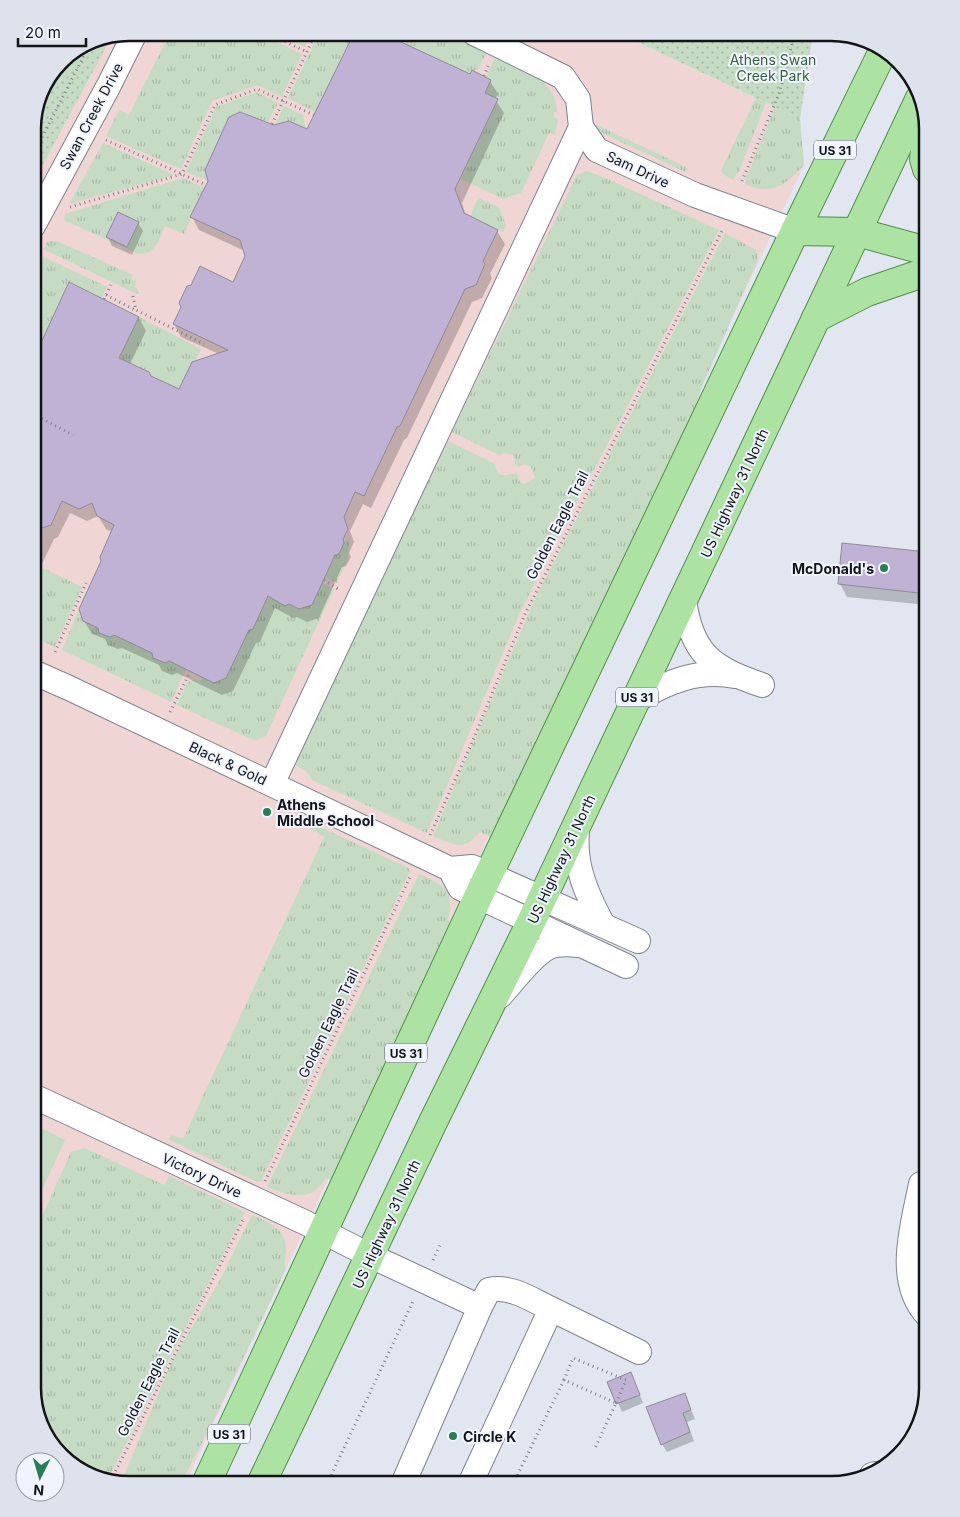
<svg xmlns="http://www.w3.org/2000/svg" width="960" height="1517" viewBox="0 0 960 1517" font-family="Inter,sans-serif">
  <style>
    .education { fill: #f0d5d5 }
    .grass { fill: url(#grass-tufts) }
    .park { fill: url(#park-dots) }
    .pitch { fill: #c6dbc4 }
    .shadow { fill: #0003 }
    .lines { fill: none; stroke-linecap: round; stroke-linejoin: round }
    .stream { stroke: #9bb4d2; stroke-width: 7 }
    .building { fill: #bfb2d5; stroke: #8f8b96 }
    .minor-casing { stroke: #7e838c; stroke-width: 26 }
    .major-casing { stroke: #528f49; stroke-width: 30 }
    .path { stroke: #7f8289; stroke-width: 3; stroke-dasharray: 1 4; stroke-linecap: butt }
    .minor { stroke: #fff; stroke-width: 24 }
    .major { stroke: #ace3a2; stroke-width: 28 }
    .poi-dot { fill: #267e52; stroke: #eff4ff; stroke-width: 2 }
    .labels { text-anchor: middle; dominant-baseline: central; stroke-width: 4; stroke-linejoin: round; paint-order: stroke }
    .shield { fill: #eff4ff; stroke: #54575d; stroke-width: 1 }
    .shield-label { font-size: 12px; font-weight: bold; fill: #121417 }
    .park-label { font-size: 14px; fill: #396238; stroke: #eff4ff }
    .street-label { font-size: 14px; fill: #121417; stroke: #eff4ff }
    .poi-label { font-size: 14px; font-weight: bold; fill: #121417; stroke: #eff4ff; text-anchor: start }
    .rim { fill: none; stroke: #121417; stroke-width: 2.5 }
  </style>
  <defs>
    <pattern id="grass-tufts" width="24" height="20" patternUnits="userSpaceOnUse" patternTransform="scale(1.25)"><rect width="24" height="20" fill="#c6dbc4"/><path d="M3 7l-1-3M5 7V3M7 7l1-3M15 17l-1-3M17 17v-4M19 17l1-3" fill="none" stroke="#a9bba8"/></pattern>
    <pattern id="park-dots" width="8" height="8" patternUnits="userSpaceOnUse" patternTransform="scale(1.25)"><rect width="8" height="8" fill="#c6dbc4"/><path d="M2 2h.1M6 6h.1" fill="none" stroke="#a9bba8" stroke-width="1.8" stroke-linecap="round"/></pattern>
  </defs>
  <rect width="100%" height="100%" fill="#e2e6f1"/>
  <path class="education" d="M129,33H618L800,119L804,165L185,1484H123L76,1468L43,1431L33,1388V132L80,48L92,40Z"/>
  <g class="grass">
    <path d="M154,33H259L302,54L282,97L257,85L212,101L181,169L106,136L119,110L129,115L167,39Z"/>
    <path d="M276,33H312L305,47Z"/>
    <path d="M319,33H354L315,112L288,98Z"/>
    <path d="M393,33H447L487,52L478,69L472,71L470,74L388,36L391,37Z"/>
    <path d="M496,56C520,68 557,79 557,112H554V116L558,120L555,135L549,133L521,193L503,199L461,179L498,100L485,93L491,80L486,76Z"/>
    <path d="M257,92L278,103L268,122L240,112L229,117L205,170L208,181L186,172L216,107Z"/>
    <path d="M756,98L766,103L739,171L733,180L723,174L721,170Z"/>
    <path d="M284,106L303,115L306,128L289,121L275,125Z"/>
    <path d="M775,107L800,119L804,165C786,184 772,197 745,184L746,178Z"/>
    <path d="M597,125L686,167L688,170L685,172L598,131L594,127Z"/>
    <path d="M103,143L174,175L69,204Z"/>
    <path d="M587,171L610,180L719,230L521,610L427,833L312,780L306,771L291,763L448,441L495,464C498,482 508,472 517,474L520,482L524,484L535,478L531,467L525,464L519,467L515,464V459L513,455L505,453L499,455L452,432L577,175Z"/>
    <path d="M183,178L205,188L184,234L165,226C159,240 154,258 136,253L64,220L65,214Z"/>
    <path d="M478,198L499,207L506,225L503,232L470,216Z"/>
    <path d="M725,233L756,250L758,259L702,387L688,429L497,840L480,832C463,852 455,845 433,836L534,601Z"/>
    <path d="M48,241H57L133,275L131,279L136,281L135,286L139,292L137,294L43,249Z"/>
    <path d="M40,255L107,287L101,298L69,282L33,360V268Z"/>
    <path d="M139,317L201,349L196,360L192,362L182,383L181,390L151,376L149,372L129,362L125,364L118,361Z"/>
    <path d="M349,538L348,559L337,583L325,577L335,555L339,554L344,543Z"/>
    <path d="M33,563L82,587L55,647L33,637Z"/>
    <path d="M323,583L334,589L266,736L255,741L177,705L187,683L194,679L200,681L202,677L214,683L226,678L249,630L253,629L266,594L274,597L275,600L285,606L289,604L299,609L312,605Z"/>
    <path d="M79,609L83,621L98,628L99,633L110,637L114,635L152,653L153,658L164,663L169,661L186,670L171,702L62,650Z"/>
    <path d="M312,823L408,868L410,871L261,1181L257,1182L168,1139L172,1135L183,1139L324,837L310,829Z"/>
    <path d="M419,874C443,885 455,889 448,919L453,927L333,1181L326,1178C311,1204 289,1195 267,1187Z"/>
    <path d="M85,1148L164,1185L169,1176L245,1212L108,1479L76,1468L43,1431L33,1388V1236L71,1152Z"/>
    <path d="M253,1215C269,1223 287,1229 286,1250C286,1257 283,1263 286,1269L215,1417L181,1484H123L119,1483L126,1471L172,1361L219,1282L251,1217Z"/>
  </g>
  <g class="park">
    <path d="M618,33H813L800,119L775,107Z"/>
    <path d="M112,36L33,183V123L61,61L92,40Z"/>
  </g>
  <path class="pitch" d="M33,1124L65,1140L33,1210Z"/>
  <g class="shadow">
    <path d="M374,42L471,76L490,81L498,94L495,99L504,113L462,203L466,216L497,231L505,244L490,274L492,278L482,298L472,302L407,438L404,440L371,508L363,504L350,531L354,542L349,553L351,557L346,566L342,567L319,618L307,622L297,617L293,618L275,608L260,642L256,643L233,691L222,695L177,673L172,675L162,671L159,665L122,648L118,649L108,645L105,639L92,634L84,621L112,532L106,529L98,516L87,521L70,513L58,537L54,539L41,566L33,562V363L70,284L139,318L146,331L130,364L151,377L180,391L219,354L181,337L174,324L234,284L246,256L245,251L199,230L192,217L274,126L308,131Z"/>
    <path d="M138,223L143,231L132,255L112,246L108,237Z"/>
    <path d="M927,554V605L847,597L840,584Z"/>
    <path d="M609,1382H635L643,1403L622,1412Z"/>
    <path d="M684,1394L695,1419L687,1422L694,1441L667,1452L662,1444Z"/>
  </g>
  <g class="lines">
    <path class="stream" d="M54,77L69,55"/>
  </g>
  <g class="building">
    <path d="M354,33L374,41L388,36L470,74L472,70L491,80L485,93L498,99L455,189L464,213L498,230L483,261L485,264L476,285L465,289L400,426L397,427L364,496L355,492L344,517L348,529L343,539L344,543L339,554L335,555L312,605L299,609L289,604L285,606L268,596L253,629L249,630L226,678L214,683L169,661L165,663L153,658L152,653L114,635L110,637L99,633L98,628L83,621L79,609L101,561L100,557L114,525L97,516L92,503L79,509L62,501L51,525L33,531V360L69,282L139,317L119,358L149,372L151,376L179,389L192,362L228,350L173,324L181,307L179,303L187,286L191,285L200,266L233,282L245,256L240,240L190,217L208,181L205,170L229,117L240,112L274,125L289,121L307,129Z"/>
    <path d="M118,212L139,222L127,247L106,237Z"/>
    <path d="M842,543L928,552V594L838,584Z"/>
    <path d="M631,1372L640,1395L616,1404L607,1382Z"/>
    <path d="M685,1393L691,1410L683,1413L690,1432L661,1445L646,1407Z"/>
  </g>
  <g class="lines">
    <g class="minor-casing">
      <g id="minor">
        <path d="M474,33L563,77L578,99L581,127L597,150L695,195L795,231"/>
        <path d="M33,226L108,87L135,33"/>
        <path d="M684,599C691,654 712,668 762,685"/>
        <path d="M33,672L69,688L450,869L472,867L638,941"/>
        <path d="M635,701C667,682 697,669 735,676"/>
        <path d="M272,784L581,127"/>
        <path d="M577,825C577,834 576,843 577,852C579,878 591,902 603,925"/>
        <path d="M450,869L460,888L626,966"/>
        <path d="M500,996C513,982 531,957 547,948C557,943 568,944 578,945"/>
        <path d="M33,1096L304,1222L371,1256L480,1307L403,1484"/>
        <path d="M921,1184C913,1225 895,1280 927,1315"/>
        <path d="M551,1309L639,1352"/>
        <path d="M872,1475L875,1474"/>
        <path d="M470,1484L551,1309C532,1300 511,1285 489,1290L480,1307"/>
      </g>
    </g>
    <g class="major-casing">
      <g id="major">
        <path d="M927,128L924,159L927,169"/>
        <path d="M795,231L857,232L927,251"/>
        <path d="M816,318L867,292L920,274L927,273"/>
        <path d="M206,1484L478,897L795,231L884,49"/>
        <path d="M261,1484L433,1122L531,922L920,98"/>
      </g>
    </g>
    <g class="path">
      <path d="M267,33L307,52"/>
      <path d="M484,76L488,66"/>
      <path d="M272,124L316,33"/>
      <path d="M106,140L206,185"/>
      <path d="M33,155L92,40"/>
      <path d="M742,181L779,94L795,33"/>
      <path d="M70,207L182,174L215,105L257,89L314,115"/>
      <path d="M106,295L135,310"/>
      <path d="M133,296L136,310L204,344"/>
      <path d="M104,299L111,285"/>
      <path d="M33,414L73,435"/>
      <path d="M324,580L338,589"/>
      <path d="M55,652L86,583"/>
      <path d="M170,712L190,672"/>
      <path d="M430,835L471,745L525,614L723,229"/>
      <path d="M265,1181L411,875"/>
      <path d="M433,1260L441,1243"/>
      <path d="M564,1380L573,1358L626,1380L616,1403"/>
      <path d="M111,1480L244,1218"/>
      <path d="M327,1484L414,1299"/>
      <path d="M513,1484L564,1380L616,1403L595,1448"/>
    </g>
    <use href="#minor" class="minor"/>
    <use href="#major" class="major"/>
  </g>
  <g class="poi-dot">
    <circle cx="884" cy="568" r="5"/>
    <circle cx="267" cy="812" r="5"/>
    <circle cx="453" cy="1436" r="5"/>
  </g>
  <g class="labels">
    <g class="shield">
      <rect x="814" y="140.5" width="42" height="19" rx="4"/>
      <rect x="616" y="687.5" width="42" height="19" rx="4"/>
      <rect x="385" y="1043.5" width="42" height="19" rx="4"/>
      <rect x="208" y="1424.5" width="42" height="19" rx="4"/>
    </g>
    <g class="shield-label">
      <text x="835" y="150">US 31</text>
      <text x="637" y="697">US 31</text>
      <text x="406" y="1053">US 31</text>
      <text x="229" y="1434">US 31</text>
    </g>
    <g class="park-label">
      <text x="773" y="59">Athens Swan<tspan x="773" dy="16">Creek Park</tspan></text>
    </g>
    <g class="street-label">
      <text transform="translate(91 116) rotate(-62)">Swan Creek Drive</text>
      <text transform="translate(638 169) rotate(25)">Sam Drive</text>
      <text transform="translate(734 493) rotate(-65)">US Highway 31 North</text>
      <text transform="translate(557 525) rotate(-63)">Golden Eagle Trail</text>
      <text transform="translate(228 763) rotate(25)">Black &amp; Gold</text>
      <text transform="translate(561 859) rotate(-65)">US Highway 31 North</text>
      <text transform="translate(328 1023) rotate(-64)">Golden Eagle Trail</text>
      <text transform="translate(202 1175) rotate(25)">Victory Drive</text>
      <text transform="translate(386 1224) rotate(-65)">US Highway 31 North</text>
      <text transform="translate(148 1382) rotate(-63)">Golden Eagle Trail</text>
    </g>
    <g class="poi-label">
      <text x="874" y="568" text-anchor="end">McDonald's</text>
      <text x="277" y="804">Athens<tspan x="277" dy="16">Middle School</tspan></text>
      <text x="463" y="1436">Circle K</text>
    </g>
  </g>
  <path d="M0 0H960V1517H0ZM129 41H831A88 88 0 0 1 919 129V1388A88 88 0 0 1 831 1476H129A88 88 0 0 1 41 1388V129A88 88 0 0 1 129 41Z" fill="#dde2ec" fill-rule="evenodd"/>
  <path class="rim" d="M129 41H831A88 88 0 0 1 919 129V1388A88 88 0 0 1 831 1476H129A88 88 0 0 1 41 1388V129A88 88 0 0 1 129 41Z"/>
  <g transform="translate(40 1477) rotate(185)"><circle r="24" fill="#eff4ff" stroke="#979aa2"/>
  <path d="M0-4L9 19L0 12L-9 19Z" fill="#267e52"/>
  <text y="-8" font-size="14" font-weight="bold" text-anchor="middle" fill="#121417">N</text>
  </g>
  <path d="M18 38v8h68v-8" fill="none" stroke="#121417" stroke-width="2.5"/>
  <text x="25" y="38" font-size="15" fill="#121417" stroke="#eff4ff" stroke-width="4" paint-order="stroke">20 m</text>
</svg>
